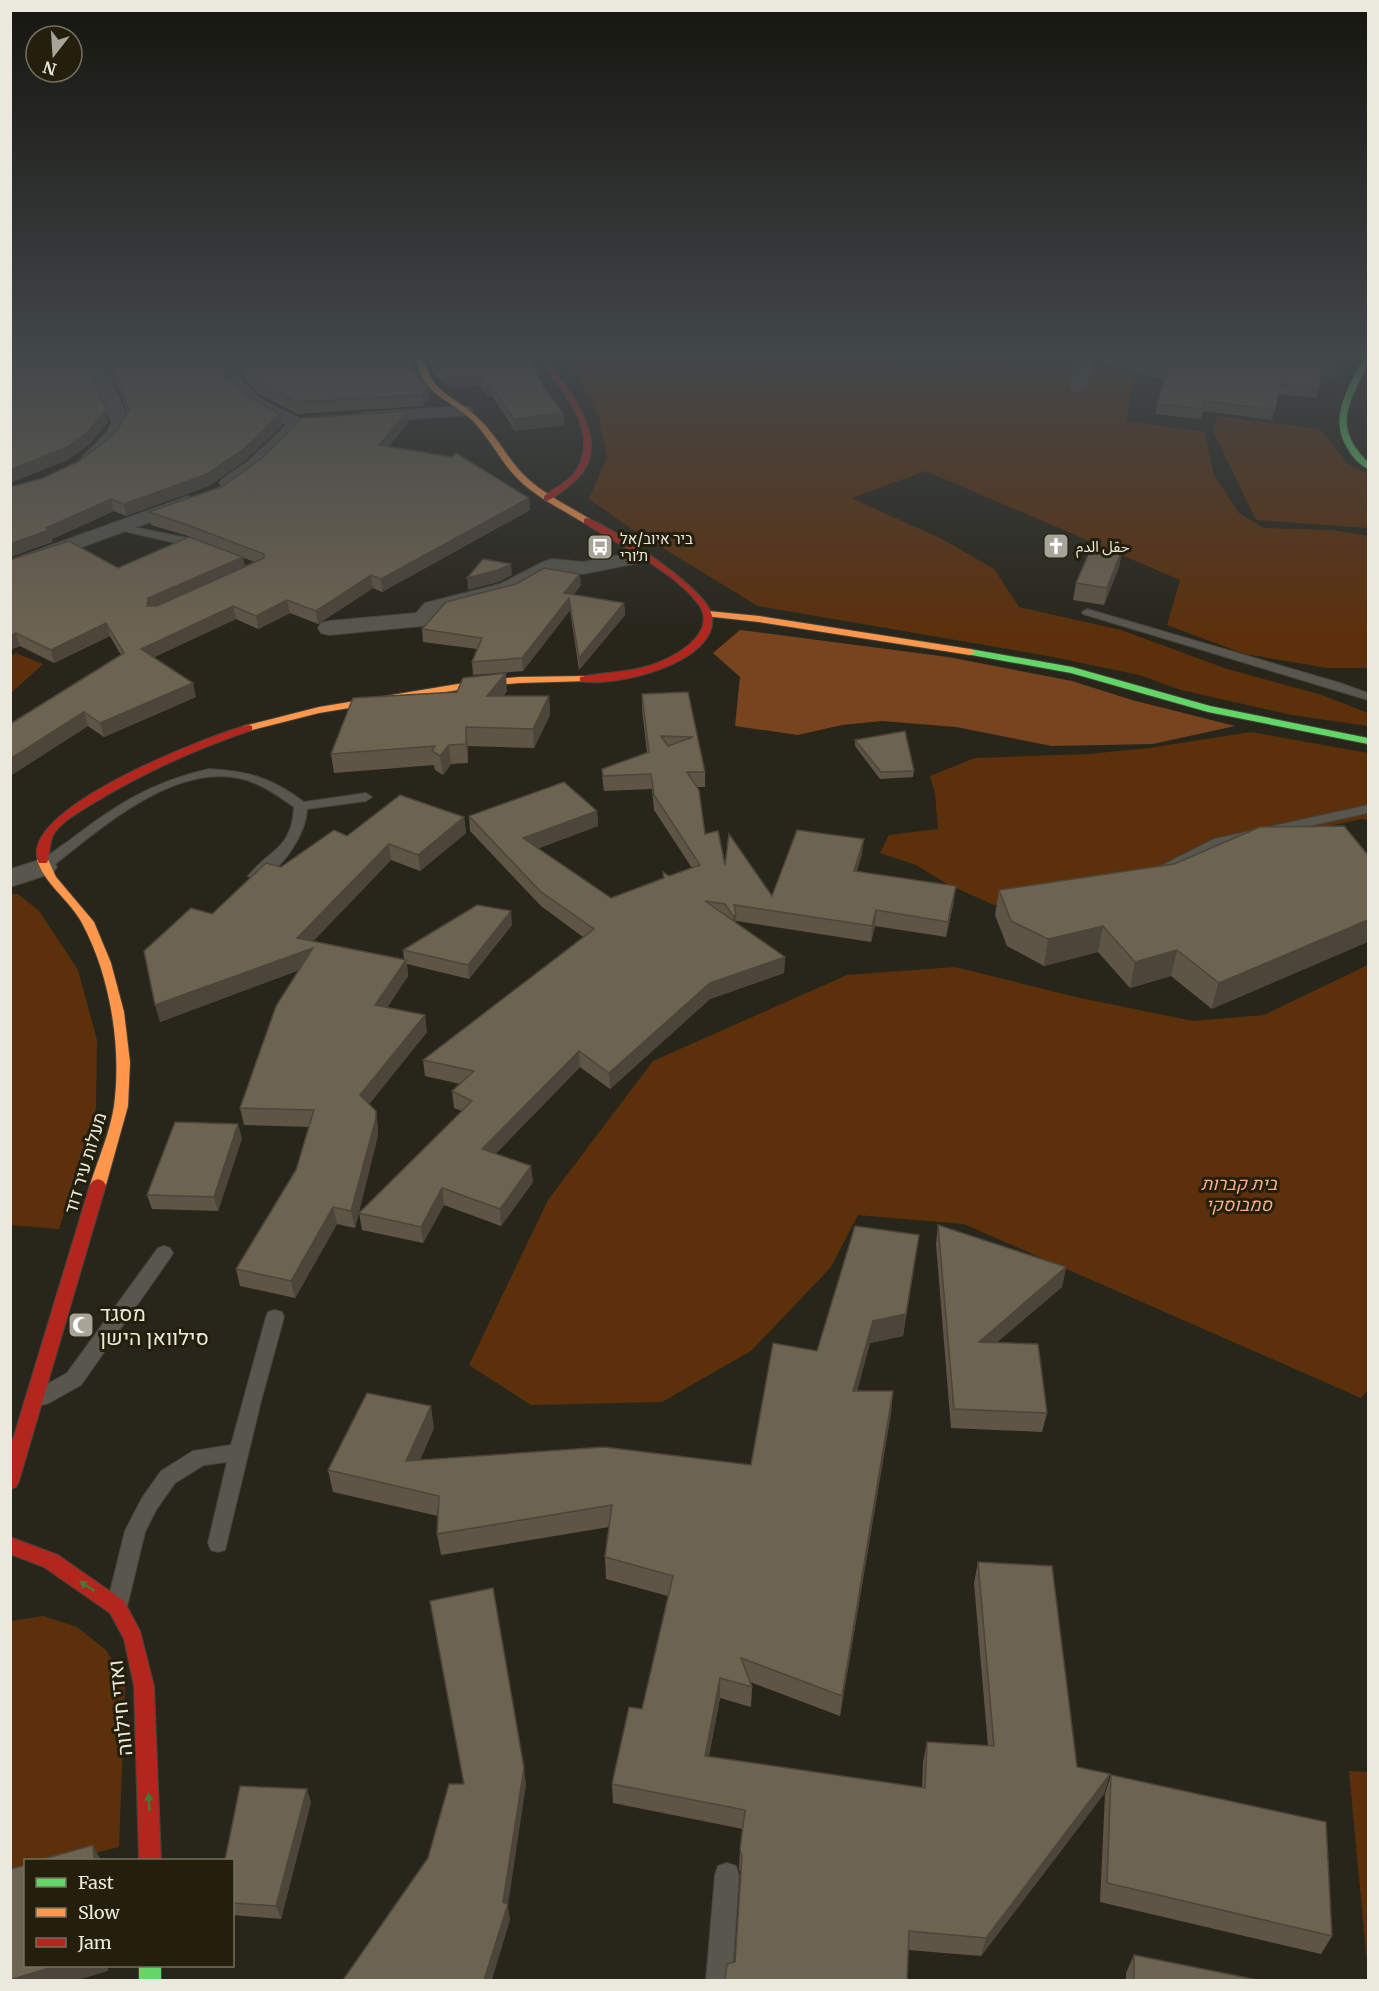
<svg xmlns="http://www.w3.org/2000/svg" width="1379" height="1991" viewBox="0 0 1379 1991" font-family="Merriweather,'Noto Sans Arabic',Heebo,serif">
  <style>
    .green { fill: #5d300c }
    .forest { fill: #78441f }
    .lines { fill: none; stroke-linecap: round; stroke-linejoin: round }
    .lane-casing { stroke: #44423a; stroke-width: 2 }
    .street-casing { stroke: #44423a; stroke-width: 2 }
    .fast-casing { stroke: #44423a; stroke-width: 2 }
    .slow-casing { stroke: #44423a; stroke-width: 2 }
    .jam-casing { stroke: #44423a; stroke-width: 2 }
    .lane { fill: #58564d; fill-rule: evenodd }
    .street { fill: #58564d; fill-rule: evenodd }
    .fast { fill: #63d668; fill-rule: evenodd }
    .slow { fill: #ff974d; fill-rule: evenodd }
    .jam { fill: #b3261e; fill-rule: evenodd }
    .wall { fill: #5e5546; fill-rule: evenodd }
    .shaded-wall { fill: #4c4539 }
    .building { fill: #6d6351; stroke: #4c4539; stroke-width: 1.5; fill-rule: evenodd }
    .oneway { fill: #437a3a }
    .labels { text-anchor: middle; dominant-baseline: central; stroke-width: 6; stroke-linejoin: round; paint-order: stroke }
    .far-poi-label { font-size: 15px; fill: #ebe9dd; stroke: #231f0c; text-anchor: start }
    .street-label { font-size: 18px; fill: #ebe9dd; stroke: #231f0c }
    .park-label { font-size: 18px; font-style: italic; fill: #f7af83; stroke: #231f0c }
    .near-poi-label { font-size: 21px; fill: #ebe9dd; stroke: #231f0c; text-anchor: start }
    .near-street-label { font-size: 21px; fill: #ebe9dd; stroke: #231f0c }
  </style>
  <rect width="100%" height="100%" fill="#28261b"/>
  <g class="green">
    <path d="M567,356H833L957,369L958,356H968L1061,372L1066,356H1071L1134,378L1126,421L1204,432L1214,475L1239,513L1264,528L1333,530L1368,536V668H1327L1245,654L1167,625L1180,580L926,471L851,498L942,539L994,569L1019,607L1121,630L1227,669L1322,695L1368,713V726L1292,715L1181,690L1139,675L1048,656L758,606L630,528L589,499L607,457L599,417Z"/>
    <path d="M1217,416L1320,429L1348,464L1368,474V528L1256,520L1213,431Z"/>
    <path d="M16,653L43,664L11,693V656Z"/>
    <path d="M1251,732L1368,753V820L1361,819L1266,840L1159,880L994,905L949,885L916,865L880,853L889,835L938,829L935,793L930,776L975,758L1089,754L1149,748Z"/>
    <path d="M11,894H18L39,911L78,970L97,1040L96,1108L59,1229L11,1225Z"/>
    <path d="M1368,965V1390L1361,1398L964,1224L858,1215L831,1267L751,1351L662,1402L531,1405L469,1365L548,1200L653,1061L847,975L955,967L1080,998L1193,1021L1264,1015Z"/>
    <path d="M43,1616L77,1627L107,1651L125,1687L119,1847L66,1860H26L25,1871L11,1875V1621Z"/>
    <path d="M1349,1771L1368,1772V1973Z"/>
  </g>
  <path class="forest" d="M740,630L948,657L1072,681L1132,700L1235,726L1153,744L1052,746L956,727L882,721L842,725L798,735L735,726L740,677L713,653Z"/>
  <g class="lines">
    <g class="lane-casing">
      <g id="lane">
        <path d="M119,524L187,538L206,546L201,549L115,529V525Z"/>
        <path d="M1087,609L1340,683L1368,693V700L1083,614L1082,612Z"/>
        <path d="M209,769C248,771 272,778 304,802L366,793L372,797L366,801L307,809C306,834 281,874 255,880L248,876C270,849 292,849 294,807C277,795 259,782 238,778C170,765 98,831 49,869H39L37,866C46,856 59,848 70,840C116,805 151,782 209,769Z"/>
        <path d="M1368,805V813L1223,845L1161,875L1156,876L1149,872L1214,839Z"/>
        <path d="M164,1246L170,1248L173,1253L170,1258L81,1385L49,1403L42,1405L35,1403L32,1397L35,1391L67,1373L158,1248Z"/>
        <path d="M275,1310L282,1312L284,1317L261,1401L225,1550L218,1552L211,1550L208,1543L227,1462L204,1465L175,1483L156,1510L145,1532L126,1611L118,1614L110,1611L107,1604L125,1531L142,1498L161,1471L193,1451L231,1445L266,1317L268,1312Z"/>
        <path d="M727,1863L736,1866L739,1875L732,1980H706L715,1875L718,1866Z"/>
      </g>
    </g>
    <g class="street-casing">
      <g id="street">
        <path d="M229,356H245L238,373C252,398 276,407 300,418L303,422C301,439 253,479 236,487C231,489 227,488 222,487L219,483L222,479L248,461L284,427L285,424C258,411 236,401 222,373Z"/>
        <path d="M1077,356H1093L1087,387L1084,391H1072L1069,387Z"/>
        <path d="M115,359L123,364L109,373L129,422L121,438L98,461H84L82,457L107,432L111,422L92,371L94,367Z"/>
        <path d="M464,406L470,407L473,411L470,415L369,422L363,421L360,417L363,413L369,412Z"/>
        <path d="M188,496L195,498L198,502L195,506L10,573V560Z"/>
        <path d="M641,551L648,553L651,557L648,561L583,574L555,572L516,594L441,613L430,624L422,626L329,635L321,633L318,628L321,623L329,621L416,613L425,603L500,584L545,561L552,559L583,562Z"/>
        <path d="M43,859L53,861L57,867L53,873L10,887V869Z"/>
      </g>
    </g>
    <g class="fast-casing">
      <g id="fast">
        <path d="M1364,356H1368V363C1350,403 1331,425 1368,462V469C1360,465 1352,457 1348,449C1327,417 1350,386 1364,356Z"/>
        <path d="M970,649L1072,667L1210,706L1368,738V744L1208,712L1071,673L966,654V650Z"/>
        <rect x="139" y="1966" width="22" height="14"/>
      </g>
    </g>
    <g class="slow-casing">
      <g id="slow">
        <path d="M416,356H424C429,394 455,395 479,419C496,435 506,456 522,473C541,493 567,505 590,519V523H584C562,509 537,498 518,479C500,461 490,438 472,420C447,397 421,395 416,356Z"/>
        <path d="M708,611L759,616L970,649L975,652L970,655L759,622L705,616L703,614Z"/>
        <path d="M584,676L589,679L588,681L519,683L476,687L319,713L248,731L243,728L244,726L319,707L476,681L519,677Z"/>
        <path d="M43,856L47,857L56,877L94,922L111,963L124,1012L130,1062L128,1106L106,1185L103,1189H93L90,1185C98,1159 110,1133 114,1106C122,1047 110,975 82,923C69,899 46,886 37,860Z"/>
      </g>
    </g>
    <g class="jam-casing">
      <g id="jam">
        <path d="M537,356H544C570,392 620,447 570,485C563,491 555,497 547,501L544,500V496C555,488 570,481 577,469C601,430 558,386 537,356Z"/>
        <path d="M587,518C612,527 709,590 712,616C719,663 614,688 580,681V677C603,672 626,673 648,666C670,660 719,635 699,605C678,574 616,543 584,523V519Z"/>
        <path d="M248,725L252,726V730C195,749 143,773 92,804C79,812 64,820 55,832C48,842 51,853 47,863H39C13,810 210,735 248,725Z"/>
        <path d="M98,1179L103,1181L106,1185L19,1481L16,1487L10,1489V1449L90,1185L93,1181Z"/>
        <path d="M10,1537L58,1555L124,1601L140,1631L154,1686L161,1860H139L134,1686L124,1639L110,1613L44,1567L10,1554Z"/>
      </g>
    </g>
    <use href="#lane" class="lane"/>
    <use href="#street" class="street"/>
    <use href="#fast" class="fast"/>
    <use href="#slow" class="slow"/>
    <use href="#jam" class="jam"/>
  </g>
  <g class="wall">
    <path d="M10,356H227L222,368L224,373L245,395L280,414L282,426L247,459L209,486L126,516L114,511L52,539V542L10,557V487L43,478L77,462L106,441L119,427L127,412L112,374L109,363L117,358L116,357L93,365L91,369L106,410L108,422L90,444L66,461Z"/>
    <path d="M1027,356H1047L1044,359Z"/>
    <path d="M1094,356H1335L1338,368L1335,378L1321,374L1316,398L1279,394L1272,420L1203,411L1201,419L1155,414L1157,404L1164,380L1094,360Z"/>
    <path d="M430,357L542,385L563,413L564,425L515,431L492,396L489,397L480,386L450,388L438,379L431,367Z"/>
    <path d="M239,362L413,370L429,387L430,398L423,406L297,414L256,392L241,373Z"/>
    <path d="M408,411L409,422L389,446L529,498L530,510L382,592L373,588L318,624L290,613L258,629L236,619L154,657L196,697L104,737L88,726L10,776V724L121,655L110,636L54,663L20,646L10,650V560L118,568L210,545L188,536L151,525L149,512L223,486ZM243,558H244L255,562L245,567Z"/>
    <path d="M1122,550L1119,567L1104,605L1073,600L1076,583Z"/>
    <path d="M581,585L573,595L624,603L625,615L579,670L570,610L523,671L473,675L472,662L477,649L423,642L422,629Z"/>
    <path d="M507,691L503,696H549L550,715L534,748L468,746V763L451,764L443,775L435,770L434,765L334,773L331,754Z"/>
    <path d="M688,692L705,772V787H697L705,834L725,865L772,896L862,854L857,871L954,901L946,937L875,926L871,942L736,921V923L785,957L784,973L710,999L610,1089L580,1067L495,1154L533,1182L501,1226L444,1205L423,1243L362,1230L359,1213L462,1111L454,1108L452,1091L460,1084L425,1076L423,1060L583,937L541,906L470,831L469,816L597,811L598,826L538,848L611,898L663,879V872L669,876L692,868L654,810L652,789L604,791L603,784L602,769L647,753L642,709V694Z"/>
    <path d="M855,740L914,771L913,777L880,779L855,746Z"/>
    <path d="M464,817L466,833L420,871L391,860L313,941L404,959L403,950L512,925L469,979L407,964L408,976L387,1007L427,1032L369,1104L378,1128V1135L355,1228L337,1224L295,1298L240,1286L236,1269L296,1170L309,1127L244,1125L240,1108L299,970L160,1022L212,914L281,867L347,836Z"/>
    <path d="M1260,827L1212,1009L1171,976L1130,988L1098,952L1044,966L1007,946L995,915L999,890L1174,864Z"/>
    <path d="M242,1138L218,1211L152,1209L147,1195Z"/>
    <path d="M938,1225L1066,1267L1062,1287L997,1342L1047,1413L1042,1432L951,1428L936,1244Z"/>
    <path d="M919,1235L903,1336L870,1343L857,1391H893L891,1413L840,1716L750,1682L752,1687L751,1707L720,1698L709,1756L922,1788L923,1762L927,1742L988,1746L974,1583L978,1562L1077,1767L1110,1774L1104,1794L981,1956L908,1950L735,1962L741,1874L739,1869L740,1850L743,1829L613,1803L612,1784L642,1709L668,1596L606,1579L605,1557L609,1527L441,1555L437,1534L438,1516L333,1492L328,1470L434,1428L420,1460L751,1465L817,1351Z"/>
    <path d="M1111,1775L1332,1936L1321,1954L1100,1902L1105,1794Z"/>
    <path d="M311,1802L281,1919L232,1915V1860Z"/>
    <path d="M1134,1955L1258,1980H1126V1973Z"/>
  </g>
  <g class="shaded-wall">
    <path d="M89,356H116V357L93,365L90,370L87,359Z"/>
    <path d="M220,356H227L220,372L218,361Z"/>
    <path d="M479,375L480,386L450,388L449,377Z"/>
    <path d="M491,385L492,396L489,397L488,386Z"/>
    <path d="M429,387L430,398L423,406L422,395Z"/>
    <path d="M106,410L108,422L90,444L66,461L10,483V470Z"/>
    <path d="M408,411L409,422L380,456L379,445Z"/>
    <path d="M563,413L564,425L515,431L514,419Z"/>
    <path d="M280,414L282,426L247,459L209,486L126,516L124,504Z"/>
    <path d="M529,498L530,510L382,592L381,579Z"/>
    <path d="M111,499L114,511L52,539V542L10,557V544Z"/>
    <path d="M1122,550L1119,567L1104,605L1107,588Z"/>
    <path d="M243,557L245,569L151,611L147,606L148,598Z"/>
    <path d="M511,564L512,575L499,582L468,590L467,578Z"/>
    <path d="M580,574L581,585L570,599V610L523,671L522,658L564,593Z"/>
    <path d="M371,575L373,588L318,624L316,611Z"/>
    <path d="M287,600L290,613L258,629L256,616Z"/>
    <path d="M624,603L625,615L579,670V658Z"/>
    <path d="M233,606L236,619L144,662L141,649Z"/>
    <path d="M106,623L110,636L54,663L51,650Z"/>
    <path d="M16,633L20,646L10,650V635Z"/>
    <path d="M506,673L507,691L489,715L487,696Z"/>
    <path d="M193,683L196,697L104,737L100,723Z"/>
    <path d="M549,696L550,715L534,748L533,729Z"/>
    <path d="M84,712L88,726L10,776V759Z"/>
    <path d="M466,727L468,746V763L466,744Z"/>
    <path d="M449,745L451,764L443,775L440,756Z"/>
    <path d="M597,811L598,826L524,854L523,838Z"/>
    <path d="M464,817L466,833L420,871L418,855Z"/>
    <path d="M864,839L862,854L852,886L854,871Z"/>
    <path d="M389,844L391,860L304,951L313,948L316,964L160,1022L155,1005L297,938Z"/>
    <path d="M956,886L954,901L946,937L948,922Z"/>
    <path d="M876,910L875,926L871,942L872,926Z"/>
    <path d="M511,911L512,925L469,979L468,965Z"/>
    <path d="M736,915L735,931L733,932V916Z"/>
    <path d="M1368,920V942L1212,1009L1219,983Z"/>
    <path d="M1103,926L1098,952L1044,966L1048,939Z"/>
    <path d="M1177,950L1171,976L1130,988L1135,962Z"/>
    <path d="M785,957L784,973L710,999L610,1089L609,1073L710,983Z"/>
    <path d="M406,960L408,976L378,1022L375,1005Z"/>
    <path d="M425,1015L427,1032L363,1112L360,1095Z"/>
    <path d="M579,1051L580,1067L484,1166L482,1149Z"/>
    <path d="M376,1111L378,1128V1135L355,1228L351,1211Z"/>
    <path d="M238,1124L242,1138L218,1211L214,1197Z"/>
    <path d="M531,1166L533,1182L501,1226L500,1209Z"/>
    <path d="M442,1188L444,1205L423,1243L421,1227Z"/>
    <path d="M333,1207L337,1224L295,1298L291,1281Z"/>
    <path d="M919,1235L903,1336L870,1343L851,1413L853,1391L873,1321Z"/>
    <path d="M1066,1267L1062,1287L975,1361L979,1342Z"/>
    <path d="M893,1391L891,1413L840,1716L842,1696Z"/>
    <path d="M431,1406L434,1428L410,1482L406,1461Z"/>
    <path d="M720,1678V1698L705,1776V1756Z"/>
    <path d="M524,1768L526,1785L508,1905L510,1920L492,1980H484L503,1902Z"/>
    <path d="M1110,1774L1104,1794L981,1956L986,1938Z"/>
    <path d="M307,1789L311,1802L281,1919L276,1906Z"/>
    <path d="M93,1845L101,1860H94Z"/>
    <path d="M59,1965H108V1971L78,1980H11Z"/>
  </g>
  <g class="building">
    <path d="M10,356H89L87,359L106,410L87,433L63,449L10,470Z"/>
    <path d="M119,356H220L218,361L224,373L245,395L280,414L245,448L207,474L124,504L111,499L46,528L49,530L10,544V487L43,478L77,462L106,441L119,427L129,410L109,363Z"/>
    <path d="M241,356H410L413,370L429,387L422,395L296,402L255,381L239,362Z"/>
    <path d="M530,356L542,385L563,413L514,419L491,385L488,386L479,375L449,377L437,368L430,357Z"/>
    <path d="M1116,356H1335L1338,368L1322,364L1319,388L1281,384L1275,410L1205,401L1203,409L1157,404L1167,371Z"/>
    <path d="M408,411L379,445L452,457L456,453L529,498L381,579L371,575L316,611L287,600L256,616L233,606L141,649L193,683L100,723L84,712L10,759V724L124,653L106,623L51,650L16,633L10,635V560L69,541L118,568L189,537L243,557L148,598L147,606H157L264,558V554L185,524L149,512L223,486L261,459L302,418Z"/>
    <path d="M1092,546L1122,550L1107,588L1076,583Z"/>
    <path d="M483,559L511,564L498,570L467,578Z"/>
    <path d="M544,568L580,574L564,593L624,603L579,658L569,598L522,658L472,662L482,638L422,629L446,602L516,584Z"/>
    <path d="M506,673L487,696H549L533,729L466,727V744L449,745L440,756L432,751L435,746L331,754L353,698L457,692L463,678Z"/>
    <path d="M688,692L705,772H687L699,790L705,834L718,831L725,865L729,834L772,896L797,830L864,839L854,871L956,886L948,922L876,910L872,926L734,905L736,915L733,916L725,904L705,901L785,957L710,983L609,1073L579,1051L482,1149L531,1166L500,1209L442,1188L421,1227L359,1213L472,1101L452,1091L474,1071L423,1060L594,929L540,891L469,816L564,782L597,811L523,838L611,898L664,878L663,872L669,876L700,865L654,795L651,774L603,776L602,769L649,752L642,694ZM661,736L693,737L668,746Z"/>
    <path d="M905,731L914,771L881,772L855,740Z"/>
    <path d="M400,795L464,817L418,855L389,844L297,938L406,960L375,1005L425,1015L360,1095L376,1111V1118L351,1211L333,1207L291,1281L236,1269L296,1170L314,1110L240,1108L276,1006L313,948L155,1005L144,951L191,908L212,914L266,863L281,867L334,830L347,836Z"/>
    <path d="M1344,826L1368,855V920L1219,983L1177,950L1135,962L1103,926L1048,939L1011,921L999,890L1174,864L1260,827Z"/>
    <path d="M477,905L511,911L468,965L403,950Z"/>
    <path d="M175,1122L238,1124L214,1197L147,1195Z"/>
    <path d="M938,1225L1066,1267L979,1342L1038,1344L1047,1413L954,1409Z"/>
    <path d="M855,1226L919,1235L906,1314L873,1321L853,1391H893L842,1696L741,1658L752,1687L720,1678L705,1756L925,1788L927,1742L994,1746L978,1562L1052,1566L1077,1767L1110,1774L986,1938L909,1931L907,1980H725L727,1964L735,1962L742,1856L740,1850L745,1810L612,1784L629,1707L642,1709L673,1576L605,1557L612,1505L437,1534L439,1496L328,1470L367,1393L431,1406L406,1461L604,1447L751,1465L773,1343L817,1351Z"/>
    <path d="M493,1588L524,1768L503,1902L508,1904L484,1980H343L428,1858L449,1784H464L430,1601Z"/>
    <path d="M1111,1775L1326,1822L1332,1936L1107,1883Z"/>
    <path d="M240,1786L307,1789L276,1906L232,1903V1860H225Z"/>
    <path d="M93,1845L94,1860H40Z"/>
    <path d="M26,1865V1965H59L10,1980V1869Z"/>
    <path d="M1134,1955L1258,1980H1134Z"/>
  </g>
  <defs><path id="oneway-solid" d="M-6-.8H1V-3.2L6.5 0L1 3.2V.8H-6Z" transform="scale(1.5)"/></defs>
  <g class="oneway">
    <use href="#oneway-solid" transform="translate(87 1586) rotate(-146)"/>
    <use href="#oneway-solid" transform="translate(149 1802) rotate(-93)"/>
  </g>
  <linearGradient id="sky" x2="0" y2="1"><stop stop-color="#16150f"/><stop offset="0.56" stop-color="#42474a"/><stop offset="1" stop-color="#42474a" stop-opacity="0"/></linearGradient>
  <rect width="1379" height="635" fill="url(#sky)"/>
  <defs>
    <g id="church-square" transform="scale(1.35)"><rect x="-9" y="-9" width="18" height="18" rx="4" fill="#a7a599" stroke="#231f0c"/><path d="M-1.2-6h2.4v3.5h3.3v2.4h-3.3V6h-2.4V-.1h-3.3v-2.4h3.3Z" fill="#fff"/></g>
    <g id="bus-square" transform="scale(1.35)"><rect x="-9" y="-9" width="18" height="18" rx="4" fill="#a7a599" stroke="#231f0c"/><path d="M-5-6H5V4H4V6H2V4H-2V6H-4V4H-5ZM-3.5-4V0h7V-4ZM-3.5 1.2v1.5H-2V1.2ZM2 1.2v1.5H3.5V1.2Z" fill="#fff"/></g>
    <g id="mosque-square" transform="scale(1.35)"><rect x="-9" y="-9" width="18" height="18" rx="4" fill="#a7a599" stroke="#231f0c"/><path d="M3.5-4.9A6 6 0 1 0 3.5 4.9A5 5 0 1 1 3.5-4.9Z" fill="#fff"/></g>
  </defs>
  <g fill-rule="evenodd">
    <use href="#church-square" x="1056" y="546"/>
    <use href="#bus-square" x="600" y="547"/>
    <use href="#mosque-square" x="81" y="1325"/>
  </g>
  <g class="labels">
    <g class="far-poi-label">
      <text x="620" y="538">ביר איוב/אל<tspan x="620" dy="17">ת׳ורי</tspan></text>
      <text x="1076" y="546">حقل الدم</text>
    </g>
    <g class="street-label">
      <text transform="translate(85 1163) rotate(-73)">מעלות עיר דוד</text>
    </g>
    <g class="park-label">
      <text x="1239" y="1183">בית קברות<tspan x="1239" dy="21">סמבוסקי</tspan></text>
    </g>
    <g class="near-poi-label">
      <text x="100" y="1313">מסגד<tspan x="100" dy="24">סילוואן הישן</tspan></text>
    </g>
    <g class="near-street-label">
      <text transform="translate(120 1708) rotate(-96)">ואדי חילווה</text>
    </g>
  </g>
  <rect width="1379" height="1991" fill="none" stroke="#ebe9dd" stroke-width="24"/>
  <rect x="24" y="1859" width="210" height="108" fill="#231f0c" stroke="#737060" stroke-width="1.5"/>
  <rect x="36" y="1878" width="30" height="9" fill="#63d668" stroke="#737060" stroke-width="1.5"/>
  <text x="78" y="1889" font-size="18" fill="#ebe9dd">Fast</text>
  <rect x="36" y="1908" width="30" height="9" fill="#ff974d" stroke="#737060" stroke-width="1.5"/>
  <text x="78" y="1919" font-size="18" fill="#ebe9dd">Slow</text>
  <rect x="36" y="1938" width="30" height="9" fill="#b3261e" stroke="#737060" stroke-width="1.5"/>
  <text x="78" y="1949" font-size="18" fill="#ebe9dd">Jam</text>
  <g transform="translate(54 54) rotate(197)"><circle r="28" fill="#231f0c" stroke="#737060" stroke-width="1.5"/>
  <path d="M0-4.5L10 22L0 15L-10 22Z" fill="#a7a599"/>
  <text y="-9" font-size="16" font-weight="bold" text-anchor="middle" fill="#ebe9dd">N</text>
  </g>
</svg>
